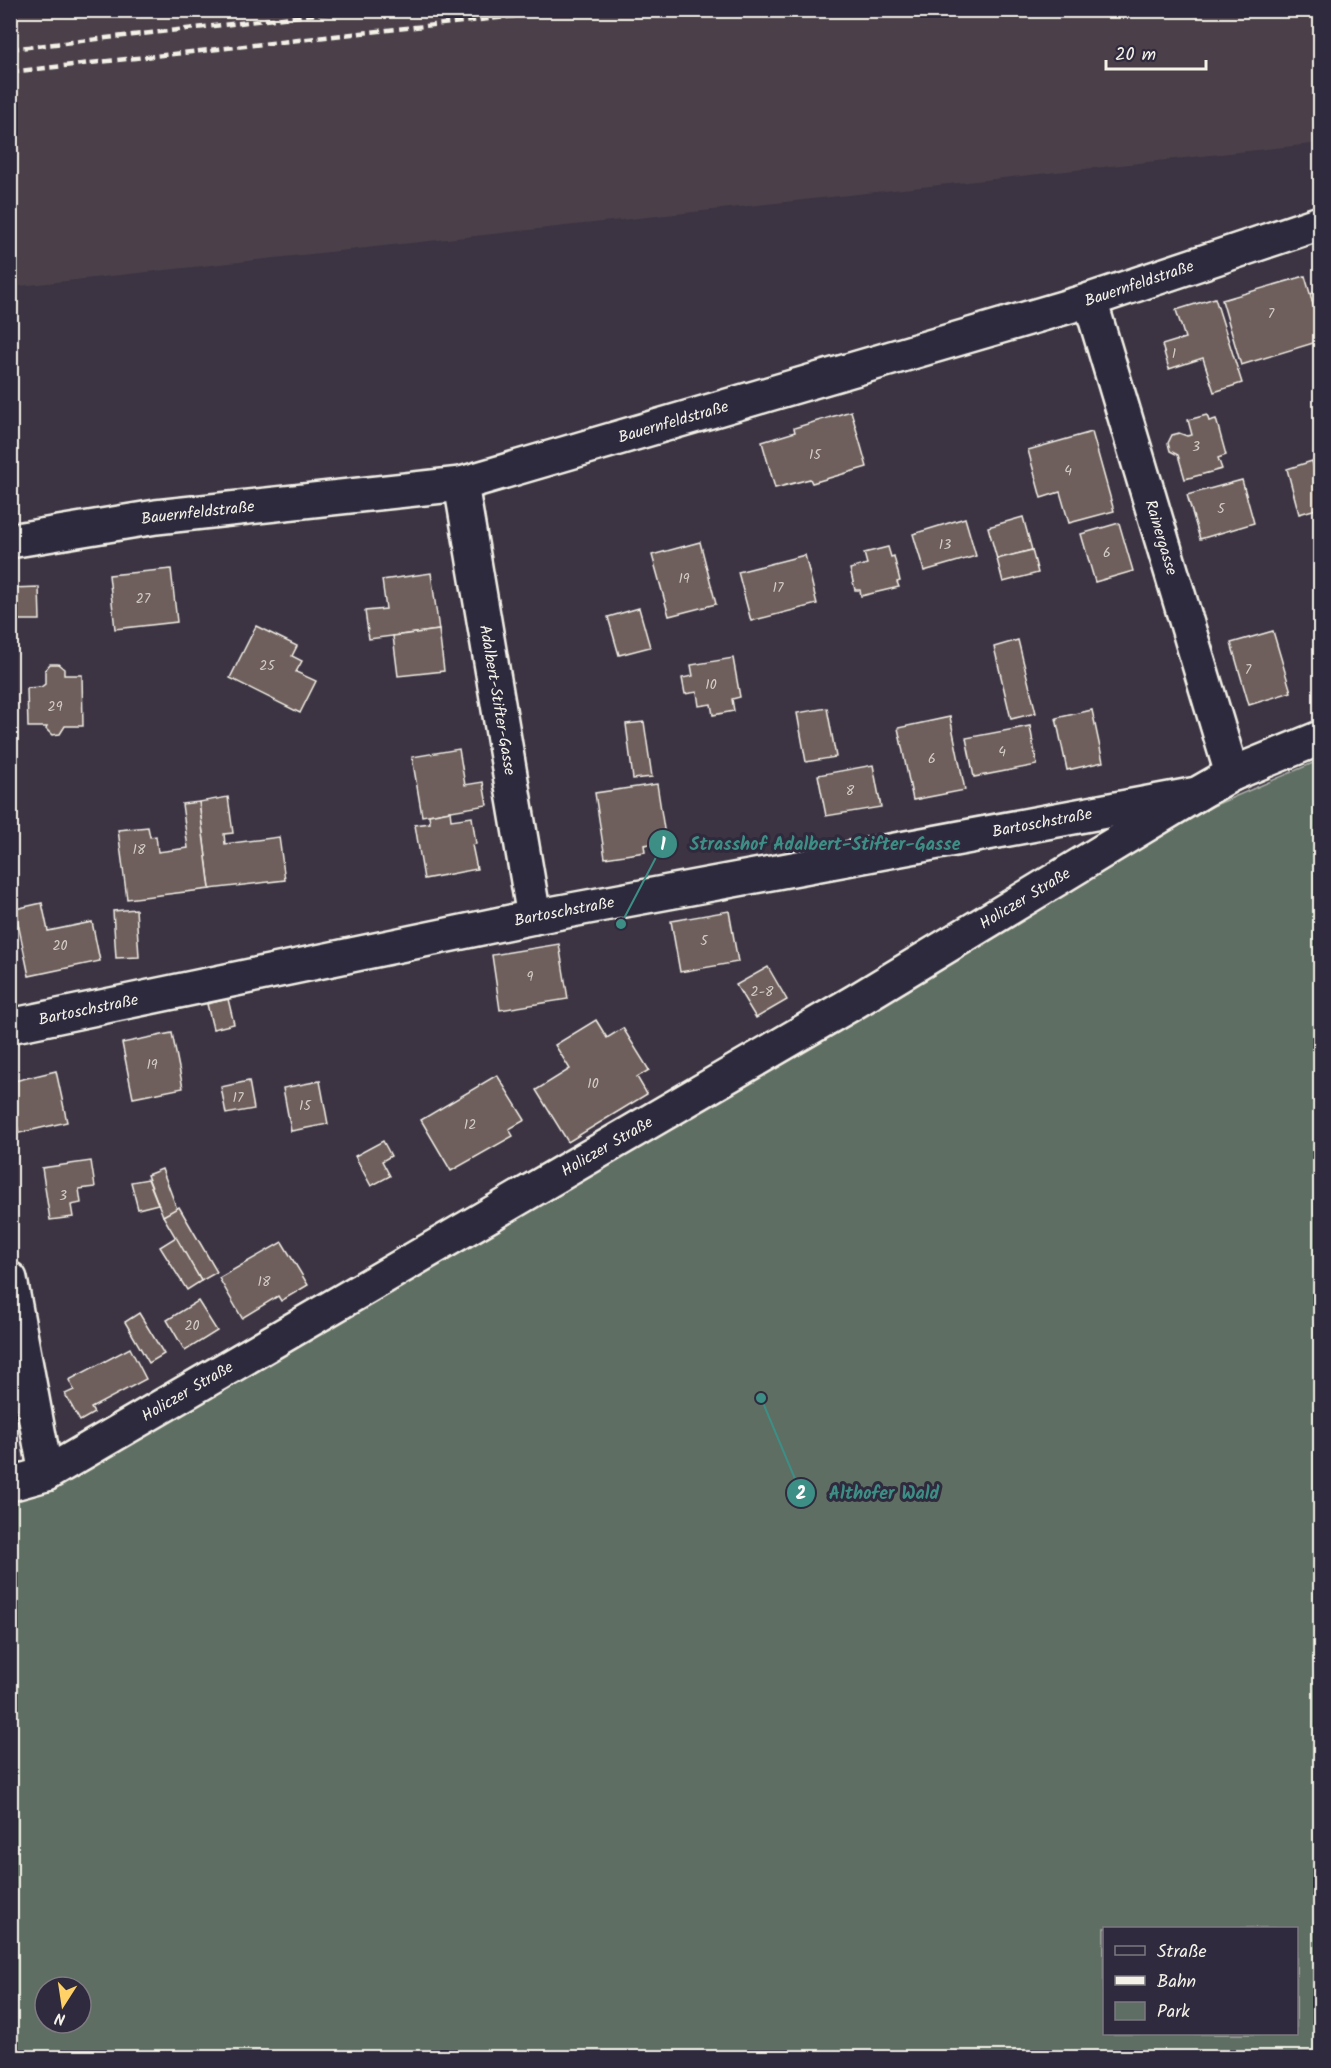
<svg xmlns="http://www.w3.org/2000/svg" width="1331" height="2068" viewBox="0 0 1331 2068" font-family="Kalam,sans-serif">
  <style>
    .built { fill: #4b414a }
    .green { fill: #5f6e64; stroke: #aab0a6; stroke-width: 1.5; fill-rule: evenodd }
    .building { fill: #6e5e5b; stroke: #f4f1e8; stroke-width: 1.5 }
    .lines { fill: none; stroke-linecap: round; stroke-linejoin: round }
    .minor-casing { stroke: #f4f1e8; stroke-width: 38 }
    .minor { stroke: #2f2a3d; stroke-width: 33 }
    .rail { stroke: #f4f1e8; stroke-width: 4.5; stroke-dasharray: 9 4.5; stroke-linecap: butt }
    .labels { text-anchor: middle; dominant-baseline: central; stroke-width: 6; stroke-linejoin: round; paint-order: stroke }
    .number-label { font-size: 14px; fill: #d2ccc5 }
    .street-label { font-size: 16px; fill: #f4f1e8; stroke: #2f2a3d }
    .leader { fill: none; stroke: #3d8f86; stroke-width: 2 }
    .callout-dot { fill: #3d8f86; stroke: #2f2a3d; stroke-width: 2 }
    .mark-label { font-size: 18px; text-anchor: middle; font-weight: bold; fill: #fff }
    .callout-label { font-size: 18px; text-anchor: middle; font-weight: bold; fill: #3d8f86; stroke: #2f2a3d; stroke-width: 6; stroke-linejoin: round; paint-order: stroke }
  </style>
  <rect width="100%" height="100%" fill="#3c3443"/>
  <filter id="ink" filterUnits="userSpaceOnUse"><feTurbulence type="fractalNoise" baseFrequency=".0167" numOctaves="2"/><feDisplacementMap in="SourceGraphic" scale="12" xChannelSelector="R" yChannelSelector="G"/><feConvolveMatrix kernelMatrix="1 2 1 2 8 2 1 2 1" color-interpolation-filters="sRGB"/></filter>
  <g filter="url(#ink)">
    <path class="built" d="M10,11H1320V143L11,287Z"/>
    <path class="green" d="M1320,760V2057L11,2058V1496L864,1010L1213,806ZM1104,1928H1296V2034H1104ZM45,1987H81V2023H45Z"/>
    <g class="building">
      <path d="M1305,276L1320,328V341L1241,365L1222,300Z"/>
      <path d="M1320,291V328L1310,294Z"/>
      <path d="M1215,298L1242,383L1214,392L1203,358L1169,369L1162,345L1185,338L1176,310Z"/>
      <path d="M851,411L867,467L812,483L810,479L775,488L762,442L795,432L794,428Z"/>
      <path d="M1207,415L1209,421L1216,419L1226,455L1218,458L1222,469L1185,479L1178,455L1170,451L1168,443L1172,435L1179,433L1187,436L1192,435L1188,420Z"/>
      <path d="M1092,432L1114,511L1069,523L1060,492L1041,498L1028,450Z"/>
      <path d="M1312,461L1320,492V508L1299,514L1287,469Z"/>
      <path d="M1242,480L1254,523L1200,539L1187,495Z"/>
      <path d="M1023,517L1032,550L997,559L988,527Z"/>
      <path d="M965,518L976,556L924,571L913,534Z"/>
      <path d="M1119,523L1133,571L1095,582L1081,534Z"/>
      <path d="M700,542L716,604L669,616L652,555Z"/>
      <path d="M888,547L891,557L894,556L900,581L897,582L899,587L861,596L860,590H855L850,569L867,564L864,553Z"/>
      <path d="M1032,550L1038,573L1003,582L997,559Z"/>
      <path d="M1320,554V569L1316,556Z"/>
      <path d="M805,555L817,604L751,621L738,572Z"/>
      <path d="M171,569L177,622L115,629L109,575Z"/>
      <path d="M431,573L439,630L369,639L365,611L386,609L382,580Z"/>
      <path d="M39,587L40,620H10V588Z"/>
      <path d="M639,608L650,647L619,655L608,617Z"/>
      <path d="M256,626L297,646L292,656L302,661L296,672L316,681L300,713L230,678Z"/>
      <path d="M439,630L444,671L398,676L393,636Z"/>
      <path d="M1273,631L1291,692L1249,705L1231,643Z"/>
      <path d="M1018,640L1036,713L1011,719L994,647Z"/>
      <path d="M733,658L740,697L732,699L734,711L713,715L711,704L699,706L697,692L685,694L682,678L693,676L691,665Z"/>
      <path d="M50,664H58L64,669V675H82L83,726H65L60,734L52,735L46,729L47,727H28L27,688L41,687L45,684V670Z"/>
      <path d="M827,708L836,757L806,762L797,713Z"/>
      <path d="M1092,710L1103,762L1067,770L1056,718Z"/>
      <path d="M950,717L965,790L913,800L898,728Z"/>
      <path d="M644,722L652,777L633,779L626,724Z"/>
      <path d="M1030,726L1037,765L974,777L966,738Z"/>
      <path d="M459,749L465,785L483,782L487,805L422,816L412,757Z"/>
      <path d="M873,765L881,807L826,816L818,775Z"/>
      <path d="M657,784L666,842L644,845L645,852L605,858L595,793Z"/>
      <path d="M228,797L233,833L224,834L225,844L279,837L285,880L210,889L199,802Z"/>
      <path d="M199,802L210,889L127,899L118,830L148,827L150,837L156,836L158,852L188,848L182,804Z"/>
      <path d="M450,811L451,820L472,817L476,844L472,845L477,869L424,879L415,825L430,823L429,815Z"/>
      <path d="M42,903L48,931L92,922L100,961L29,976L15,909Z"/>
      <path d="M136,909L139,957L116,958L113,911Z"/>
      <path d="M729,911L738,962L680,972L671,921Z"/>
      <path d="M559,944L568,999L500,1010L492,955Z"/>
      <path d="M768,967L787,1000L756,1018L736,985Z"/>
      <path d="M228,999L234,1024L213,1029L207,1004Z"/>
      <path d="M596,1020L607,1038L623,1028L649,1070L637,1077L647,1094L568,1142L536,1090L570,1069L555,1045Z"/>
      <path d="M172,1033L183,1088L133,1098L122,1043Z"/>
      <path d="M56,1071L67,1122L19,1133L10,1096V1082Z"/>
      <path d="M497,1075L525,1120L509,1129L513,1136L451,1171L421,1120Z"/>
      <path d="M249,1081L254,1109L226,1114L221,1087Z"/>
      <path d="M320,1081L328,1124L291,1131L283,1088Z"/>
      <path d="M383,1141L391,1156L382,1161L390,1176L371,1186L355,1156Z"/>
      <path d="M91,1161L95,1187L79,1189L81,1203L71,1205L73,1217L50,1220L42,1168Z"/>
      <path d="M162,1169L177,1209L163,1216L147,1175Z"/>
      <path d="M148,1179L158,1204L138,1209L131,1182Z"/>
      <path d="M179,1207L217,1272L201,1281L163,1216Z"/>
      <path d="M176,1237L201,1281L187,1290L160,1247Z"/>
      <path d="M282,1242L308,1285L281,1301L278,1296L242,1318L219,1278Z"/>
      <path d="M198,1301L217,1331L185,1351L167,1320Z"/>
      <path d="M139,1313L164,1354L149,1363L125,1322Z"/>
      <path d="M130,1348L146,1379L91,1408L94,1413L80,1421L65,1394L74,1390L69,1380Z"/>
    </g>
    <g class="lines">
      <g class="minor-casing">
        <g id="minor">
          <path id="s1" d="M1090,300L1232,774"/>
          <path id="s2" d="M461,484L534,917"/>
          <path id="s3" d="M10,541L156,517L461,484L1090,300L1320,223"/>
          <path id="s4" d="M10,1026L534,917L1197,794L1232,774L1320,738"/>
          <path d="M10,1279L46,1474"/>
          <path id="s5" d="M10,1484L46,1474L856,1001L1197,794"/>
        </g>
      </g>
      <use href="#minor" class="minor"/>
      <g class="rail">
        <path d="M10,49L354,10"/>
        <path d="M10,72L569,10"/>
      </g>
    </g>
  </g>
  <g class="labels">
    <g class="number-label">
      <text x="1271" y="314">7</text>
      <text x="1174" y="354">1</text>
      <text x="1196" y="447">3</text>
      <text x="815" y="455">15</text>
      <text x="1068" y="471">4</text>
      <text x="1221" y="509">5</text>
      <text x="945" y="545">13</text>
      <text x="1107" y="553">6</text>
      <text x="684" y="579">19</text>
      <text x="778" y="588">17</text>
      <text x="143" y="599">27</text>
      <text x="267" y="666">25</text>
      <text x="1248" y="670">7</text>
      <text x="711" y="685">10</text>
      <text x="55" y="707">29</text>
      <text x="1002" y="752">4</text>
      <text x="932" y="759">6</text>
      <text x="850" y="791">8</text>
      <text x="139" y="850">18</text>
      <text x="704" y="941">5</text>
      <text x="60" y="946">20</text>
      <text x="530" y="977">9</text>
      <text x="762" y="992">2-8</text>
      <text x="152" y="1065">19</text>
      <text x="593" y="1084">10</text>
      <text x="238" y="1098">17</text>
      <text x="305" y="1106">15</text>
      <text x="470" y="1125">12</text>
      <text x="63" y="1196">3</text>
      <text x="264" y="1282">18</text>
      <text x="192" y="1326">20</text>
    </g>
    <g class="street-label">
      <text stroke="none"><textPath href="#s3" startOffset="1162">Bauernfeldstraße</textPath></text>
      <text stroke="none"><textPath href="#s3" startOffset="676">Bauernfeldstraße</textPath></text>
      <text stroke="none"><textPath href="#s3" startOffset="190">Bauernfeldstraße</textPath></text>
      <text stroke="none"><textPath href="#s1" startOffset="248">Rainergasse</textPath></text>
      <text stroke="none"><textPath href="#s2" startOffset="219">Adalbert-Stifter-Gasse</textPath></text>
      <text stroke="none"><textPath href="#s4" startOffset="1052">Bartoschstraße</textPath></text>
      <text stroke="none"><textPath href="#s5" startOffset="1173">Holiczer Straße</textPath></text>
      <text stroke="none"><textPath href="#s4" startOffset="566">Bartoschstraße</textPath></text>
      <text stroke="none"><textPath href="#s4" startOffset="80">Bartoschstraße</textPath></text>
      <text stroke="none"><textPath href="#s5" startOffset="687">Holiczer Straße</textPath></text>
      <text stroke="none"><textPath href="#s5" startOffset="201">Holiczer Straße</textPath></text>
    </g>
  </g>
  <path class="leader" d="M621 924L663 844M761 1398L801 1493"/>
  <g class="callout-dot">
    <circle cx="621" cy="924" r="6"/>
    <circle cx="761" cy="1398" r="6"/>
    <circle cx="663" cy="844" r="15"/>
    <circle cx="801" cy="1493" r="15"/>
  </g>
  <g class="mark-label">
    <text x="663" y="850">1</text>
    <text x="801" y="1499">2</text>
  </g>
  <g class="callout-label">
    <text x="825" y="850">Strasshof Adalbert-Stifter-Gasse</text>
    <text x="884" y="1499">Althofer Wald</text>
  </g>
  <rect width="1331" height="2068" fill="none" stroke="#2f2a3d" stroke-width="36"/>
  <rect x="18" y="18" width="1295" height="2032" fill="none" stroke="#f4f1e8" stroke-width="2" filter="url(#ink)"/>
  <rect x="1103" y="1927" width="195" height="108" fill="#2f2a3d" stroke="#7e7a81" stroke-width="1.5"/>
  <rect x="1115" y="1946" width="30" height="9" fill="#2f2a3d" stroke="#7e7a81" stroke-width="1.5"/>
  <text x="1157" y="1957" font-size="18" fill="#f4f1e8">Straße</text>
  <rect x="1115" y="1976" width="30" height="9" fill="#f4f1e8" stroke="#7e7a81" stroke-width="1.5"/>
  <text x="1157" y="1987" font-size="18" fill="#f4f1e8">Bahn</text>
  <rect x="1115" y="2002" width="30" height="18" fill="#5f6e64" stroke="#7e7a81" stroke-width="1.5"/>
  <text x="1157" y="2017" font-size="18" fill="#f4f1e8">Park</text>
  <g transform="translate(63 2005) rotate(192)"><circle r="28" fill="#2f2a3d" stroke="#7e7a81" stroke-width="1.5"/>
  <path d="M0-4.5L10 22L0 15L-10 22Z" fill="#ffd166"/>
  <text y="-9" font-size="16" font-weight="bold" text-anchor="middle" fill="#f4f1e8">N</text>
  </g>
  <path d="M1106 60v9h100v-9" fill="none" stroke="#f4f1e8" stroke-width="3"/>
  <text x="1115" y="60" font-size="18" fill="#f4f1e8" stroke="#2f2a3d" stroke-width="4.5" paint-order="stroke">20 m</text>
</svg>
